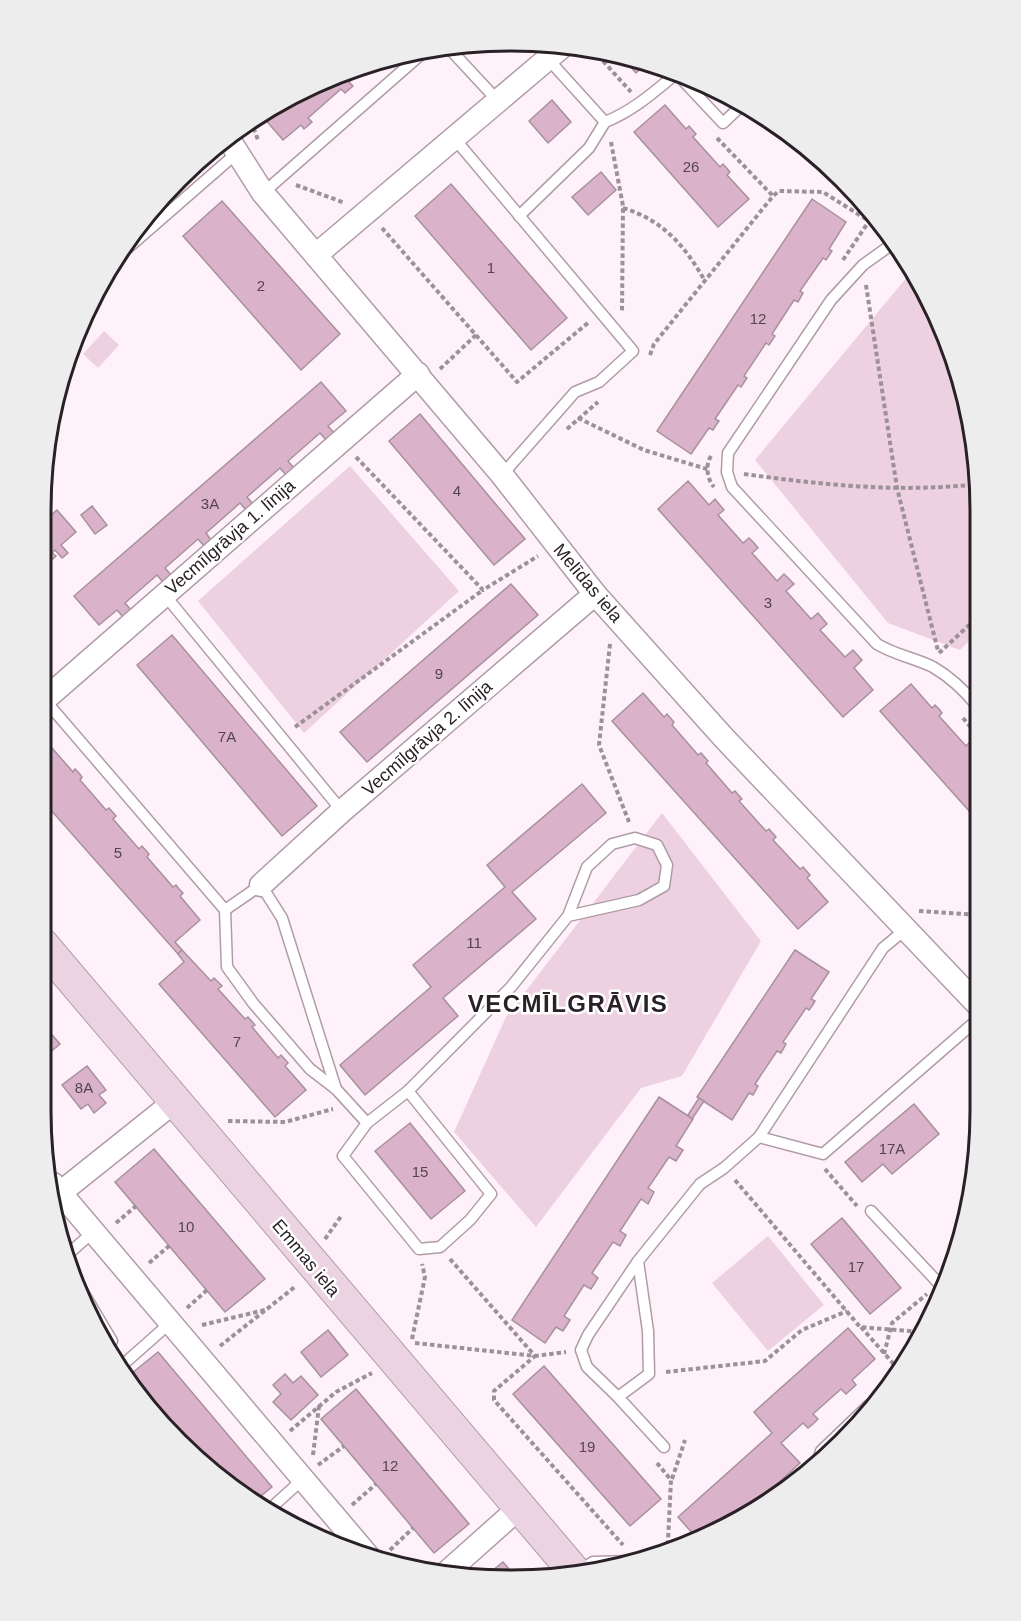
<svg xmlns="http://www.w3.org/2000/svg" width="1021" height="1621" viewBox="0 0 1021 1621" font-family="Helvetica,sans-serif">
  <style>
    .green { fill: #edd1e1 }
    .building { fill: #dab2ca; stroke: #a6919d; stroke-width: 1.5 }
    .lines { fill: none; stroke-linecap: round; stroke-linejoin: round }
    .lane-casing { stroke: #b09ca8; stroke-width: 13 }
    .street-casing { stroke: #b09ca8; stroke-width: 25 }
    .secondary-casing { stroke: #b09ca8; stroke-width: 34 }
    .path { stroke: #9c9197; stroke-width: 4; stroke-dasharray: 4.5 3; stroke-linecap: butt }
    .lane { stroke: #fff; stroke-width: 10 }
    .street { stroke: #fff; stroke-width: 22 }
    .secondary { stroke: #ebd3e2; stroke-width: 32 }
    .labels { text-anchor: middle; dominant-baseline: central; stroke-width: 5; stroke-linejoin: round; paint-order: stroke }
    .number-label { font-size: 15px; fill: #55454f }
    .street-label { font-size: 18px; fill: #292126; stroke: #fff }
    .district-label { font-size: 24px; font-weight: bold; letter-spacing: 1.5px; fill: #292126; stroke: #fff }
    .rim { fill: none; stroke: #292126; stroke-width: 3 }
  </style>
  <rect width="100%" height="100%" fill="#fff1f9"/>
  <g class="green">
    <path d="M907,277L935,309L964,389L979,479V631L960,650L888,623L755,460Z"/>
    <path d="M104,331L119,345L98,368L83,354Z"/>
    <path d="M350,466L459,591L304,733L198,601Z"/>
    <path d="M662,813L761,941L682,1076L641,1088L536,1227L454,1132L506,1017Z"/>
    <path d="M768,1236L824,1305L768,1351L712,1283Z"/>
  </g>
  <g class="building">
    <path d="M620,55L632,57L648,62L636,73Z"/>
    <path d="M372,63L349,82L353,86L345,93L341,89L308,118L312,122L304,129L301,125L283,140L263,117L259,121L256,118L276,103L360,65Z"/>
    <path d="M552,100L571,122L548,143L529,121Z"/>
    <path d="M665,105L686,129L689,126L696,134L693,137L720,167L723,164L730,172L727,175L749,199L718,227L634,132Z"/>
    <path d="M601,172L616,190L588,215L572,197Z"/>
    <path d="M451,184L567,318L531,350L415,216Z"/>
    <path d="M853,194L876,217L850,199Z"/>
    <path d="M812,199L846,222L829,249L832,251L826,260L823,258L800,291L803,293L798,302L794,300L772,334L775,336L769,345L766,343L744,376L747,378L741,387L738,385L715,419L719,421L716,425L713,430L709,428L691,454L657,431Z"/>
    <path d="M222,201L340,334L301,370L183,236Z"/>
    <path d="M321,382L346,411L328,426L334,433L326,440L320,433L288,461L294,468L286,475L280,468L247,497L253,504L246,510L240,503L206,533L211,540L204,546L198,539L165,568L171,575L163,582L157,575L125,603L131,610L123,617L117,610L99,625L74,596Z"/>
    <path d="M420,414L525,539L494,565L389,441Z"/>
    <path d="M688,481L709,505L715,499L724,510L718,515L743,543L749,538L754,543L758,548L752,553L777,581L784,574L794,584L786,591L811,619L818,613L827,624L820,630L845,657L853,650L862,660L854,668L873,690L843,717L658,509Z"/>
    <path d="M92,506L107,525L95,534L81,515Z"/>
    <path d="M57,510L76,532L61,545L68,553L62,558L55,550L52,553L56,556L44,567V521Z"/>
    <path d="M511,584L538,615L367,762L340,732Z"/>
    <path d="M172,635L317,806L282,836L137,665Z"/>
    <path d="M911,684L932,708L935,705L939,709L942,713L939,716L966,746L969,743L976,751L973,754L978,759V821L880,711Z"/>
    <path d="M643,693L664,717L667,714L674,722L672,725L698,755L701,753L708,761L706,763L732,793L735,791L742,799L739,801L766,831L769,829L776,837L773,840L800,869L803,867L810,875L807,878L828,902L798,929L612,721Z"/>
    <path d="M52,748L73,772L75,769L79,773L82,777L80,780L106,810L109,808L116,816L113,819L139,849L142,846L149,854L147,857L173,887L176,885L179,889L183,893L180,896L200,920L175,942L182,950L178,954L42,800L43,755Z"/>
    <path d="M582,784L606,813L512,892L536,919L443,998L458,1016L365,1095L340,1065L431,987L413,965L505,887L487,865Z"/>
    <path d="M182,950L211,981L214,978L222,986L218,989L245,1019L248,1017L255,1025L252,1027L278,1058L281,1055L288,1063L285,1066L306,1090L275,1117L159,984L184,962L178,954Z"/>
    <path d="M795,950L829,972L811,999L815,1001L812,1006L809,1010L806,1008L783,1042L786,1044L781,1053L777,1051L755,1084L758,1086L753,1095L749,1093L732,1120L697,1097Z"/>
    <path d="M41,1022L60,1044L41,1060Z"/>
    <path d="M87,1066L106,1090L99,1095L106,1103L94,1113L88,1104L81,1109L62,1085Z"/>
    <path d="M659,1097L693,1119L676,1146L683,1150L676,1161L669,1157L648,1188L654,1192L648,1204L641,1199L620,1231L626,1235L620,1246L613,1242L592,1273L598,1278L591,1289L584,1285L564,1316L570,1320L563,1331L556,1327L545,1343L512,1320Z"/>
    <path d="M699,1098L704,1101L692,1119L688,1115Z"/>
    <path d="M914,1104L939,1134L892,1174L883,1164L862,1182L845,1162Z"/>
    <path d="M410,1123L465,1191L431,1219L375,1151Z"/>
    <path d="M154,1149L265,1279L225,1312L115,1182Z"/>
    <path d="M842,1218L901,1288L870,1314L811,1244Z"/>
    <path d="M848,1328L875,1359L852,1380L856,1385L846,1394L841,1389L813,1414L818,1419L813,1424L808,1428L803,1423L781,1443L800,1463L776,1485L780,1490L770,1499L766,1494L743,1514L695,1536L678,1517L772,1433L754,1412Z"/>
    <path d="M328,1330L348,1355L321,1377L301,1352Z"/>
    <path d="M158,1352L272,1487L256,1500L224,1483L126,1378Z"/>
    <path d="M544,1366L661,1499L630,1526L513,1394Z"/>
    <path d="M285,1374L293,1383L301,1376L318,1395L291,1420L273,1402L281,1394L273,1385Z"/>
    <path d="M356,1389L469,1524L434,1553L321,1419Z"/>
    <path d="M503,1562L515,1576L482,1579Z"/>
  </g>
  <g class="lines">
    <g class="lane-casing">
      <g id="lane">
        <path d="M446,45L498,101"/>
        <path d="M548,59L605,122C633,111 654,92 677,73"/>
        <path d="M677,74L723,123L743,104"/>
        <path d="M454,138L633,351L599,382L575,392L502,475"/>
        <path d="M263,193L426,50"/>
        <path d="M519,216L589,148L605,122"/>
        <path d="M895,242L863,265L831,300L728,453L727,472L732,487L877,644C895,655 915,658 933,667C952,678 965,691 978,707"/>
        <path d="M121,254L238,152"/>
        <path d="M164,594L342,811"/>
        <path d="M44,699L225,910L227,967L253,1003L310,1069L336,1089L367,1123L343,1156L419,1249L440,1247L470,1220L491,1194L408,1091"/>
        <path d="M225,910L261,885L282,918L336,1089"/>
        <path d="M367,1123L408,1091L511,987L568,916L639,900L664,886L667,865L657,845L635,838L612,844L587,867L568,916"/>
        <path d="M759,1137L883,948L906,929"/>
        <path d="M871,1211L945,1290"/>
        <path d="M65,1257L94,1231"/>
        <path d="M638,1261L648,1331L649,1374L618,1397L587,1367L581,1350L588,1335L638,1261L700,1184L724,1168L759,1137L823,1154L977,1020"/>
        <path d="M71,1272L112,1341"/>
        <path d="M118,1369L170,1323"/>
        <path d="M618,1397L664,1447"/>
        <path d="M819,1457L821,1451L869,1405"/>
        <path d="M271,1508L303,1479"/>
        <path d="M582,1569L593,1562L632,1561L635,1563"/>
      </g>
    </g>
    <g class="street-casing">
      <g id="street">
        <path d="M228,138L263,193L502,475L595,594L724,738L977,1004"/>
        <path d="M316,255L564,45"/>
        <path d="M43,701L418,374"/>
        <path d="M261,885L342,811L595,594"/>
        <path d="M53,1184L369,1557"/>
        <path d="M60,1193L174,1102"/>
        <path d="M446,1573L519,1508"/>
      </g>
    </g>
    <g class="secondary-casing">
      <path id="secondary" d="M42,944L573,1570"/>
    </g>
    <g class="path">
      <path d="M593,50L631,92"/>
      <path d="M251,121L258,140"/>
      <path d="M717,138L773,196"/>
      <path d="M611,142L623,206L622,313"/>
      <path d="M296,185L345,203"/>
      <path d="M623,208C663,220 685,246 705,281"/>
      <path d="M382,228L517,382L589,322"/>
      <path d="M843,260L869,221"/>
      <path d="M866,285L897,488L938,651"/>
      <path d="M650,355L654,344L773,196L779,191L823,192L885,231"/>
      <path d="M440,369L476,335"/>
      <path d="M578,418L644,450L710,470"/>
      <path d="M567,429L598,402"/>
      <path d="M711,456C705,465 707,479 714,487"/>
      <path d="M356,457L483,590L538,556"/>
      <path d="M744,474C823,485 900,493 979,484"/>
      <path d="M610,644L599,745L629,822"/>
      <path d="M939,653L979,616"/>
      <path d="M963,718L978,736"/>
      <path d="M295,727L483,590"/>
      <path d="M919,911L978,915"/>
      <path d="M228,1121L285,1122L333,1109"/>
      <path d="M825,1169L857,1206"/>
      <path d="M735,1180L860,1327L921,1332"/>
      <path d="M116,1223L136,1206"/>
      <path d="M325,1239L342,1215"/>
      <path d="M450,1259L535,1356L494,1391V1400L623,1545"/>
      <path d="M149,1263L169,1246"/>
      <path d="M187,1308L207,1290"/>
      <path d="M202,1325L265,1310"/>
      <path d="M861,1327L899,1370"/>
      <path d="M412,1339L425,1277L422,1264"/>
      <path d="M415,1343L535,1356L566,1352"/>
      <path d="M220,1346L296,1286"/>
      <path d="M884,1354L892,1323L927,1294"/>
      <path d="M666,1372L765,1361L802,1330L847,1311"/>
      <path d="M290,1431L336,1392L372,1373"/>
      <path d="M313,1455L319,1406"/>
      <path d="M657,1463L671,1480L668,1541L665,1550"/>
      <path d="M318,1465L344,1446"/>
      <path d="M672,1479L685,1440"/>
      <path d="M352,1505L376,1484"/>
      <path d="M390,1550L413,1528"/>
    </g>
    <use href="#lane" class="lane"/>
    <use href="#street" class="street"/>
    <use href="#secondary" class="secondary"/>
  </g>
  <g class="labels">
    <g class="number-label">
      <text x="691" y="166">26</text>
      <text x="491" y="267">1</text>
      <text x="261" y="285">2</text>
      <text x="758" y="318">12</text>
      <text x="457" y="490">4</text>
      <text x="210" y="503">3A</text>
      <text x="768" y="602">3</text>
      <text x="439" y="673">9</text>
      <text x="227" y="736">7A</text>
      <text x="118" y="852">5</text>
      <text x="474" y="942">11</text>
      <text x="237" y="1041">7</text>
      <text x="84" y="1087">8A</text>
      <text x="892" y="1148">17A</text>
      <text x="420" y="1171">15</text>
      <text x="186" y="1226">10</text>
      <text x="856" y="1266">17</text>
      <text x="587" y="1446">19</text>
      <text x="390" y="1465">12</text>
    </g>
    <g class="street-label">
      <text transform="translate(230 537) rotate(-41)">Vecmīlgrāvja 1. līnija</text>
      <text transform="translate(588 583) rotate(50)">Melīdas iela</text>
      <text transform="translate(427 738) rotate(-41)">Vecmīlgrāvja 2. līnija</text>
      <text transform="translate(306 1258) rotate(50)">Emmas iela</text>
    </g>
    <g class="district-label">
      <text x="568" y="1003">VECMĪLGRĀVIS</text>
    </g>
  </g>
  <path d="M0 0H1021V1621H0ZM510 51H511A459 459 0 0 1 970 510V1111A459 459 0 0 1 511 1570H510A459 459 0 0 1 51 1111V510A459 459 0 0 1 510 51Z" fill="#eeedee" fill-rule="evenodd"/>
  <path class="rim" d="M510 51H511A459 459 0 0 1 970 510V1111A459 459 0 0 1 511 1570H510A459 459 0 0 1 51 1111V510A459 459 0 0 1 510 51Z"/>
</svg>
